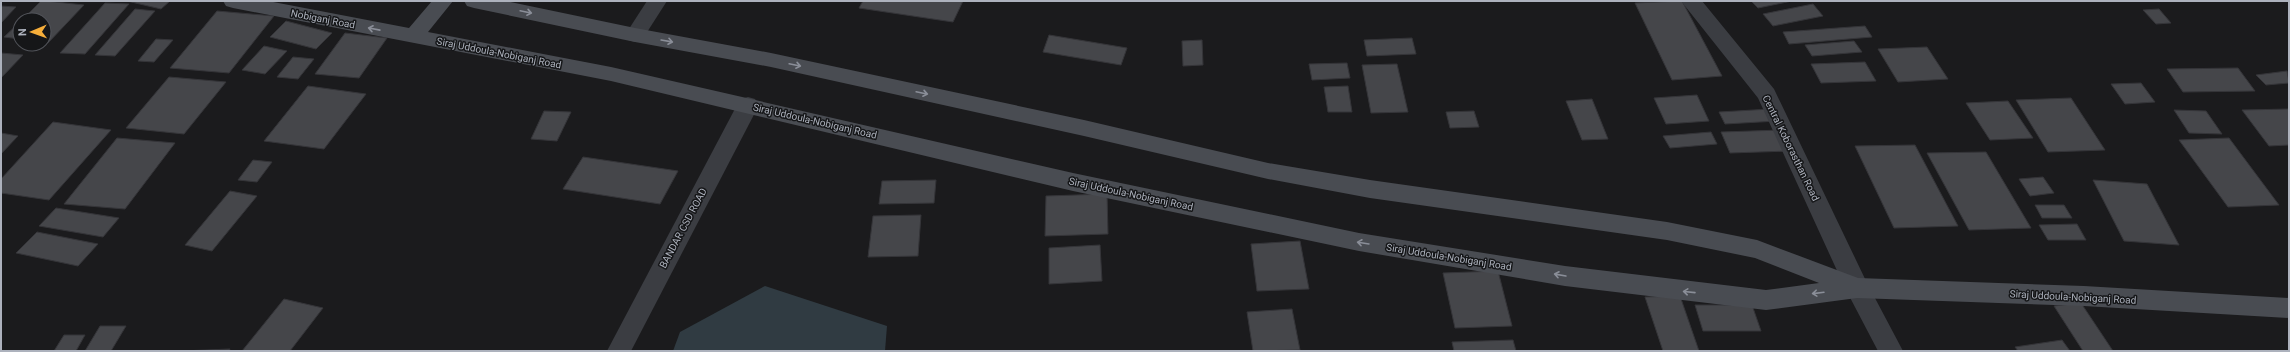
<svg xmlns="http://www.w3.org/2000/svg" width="2290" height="352" viewBox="0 0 2290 352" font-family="Roboto,sans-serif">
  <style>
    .water { fill: #303b42 }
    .building { fill: #45464a; stroke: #353539 }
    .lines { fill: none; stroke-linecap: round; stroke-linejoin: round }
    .street { fill: #3b3d42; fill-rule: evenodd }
    .secondary { fill: #494c52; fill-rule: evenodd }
    .oneway { stroke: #8a8e98 }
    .labels { text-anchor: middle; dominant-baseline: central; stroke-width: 3; stroke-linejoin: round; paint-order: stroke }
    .street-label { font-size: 10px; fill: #adb2bd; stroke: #151618 }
  </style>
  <rect width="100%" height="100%" fill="#1b1b1d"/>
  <path class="water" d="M765,286L887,326L885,351H673L680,332Z"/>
  <g class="building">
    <path d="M41,1H46L84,5L48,43L44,42V20H22Z"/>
    <path d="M127,1H170L161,9Z"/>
    <path d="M863,1H963L953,22L859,8Z"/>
    <path d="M1682,1L1722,76L1672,80L1635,3Z"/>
    <path d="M1751,1H1792L1758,8Z"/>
    <path d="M105,3L129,4L85,54L60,53Z"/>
    <path d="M1813,4L1823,16L1773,26L1763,14Z"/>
    <path d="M1,6L16,7L1,23Z"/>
    <path d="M135,9L155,11L115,56L95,55Z"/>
    <path d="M2159,9L2171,23L2156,24L2143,10Z"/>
    <path d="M217,11L274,16L229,73L170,68Z"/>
    <path d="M286,21L332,33L316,49L270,37Z"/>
    <path d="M20,22V39L4,37Z"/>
    <path d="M1865,26L1872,37L1789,44L1783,32Z"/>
    <path d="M345,33L387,38L359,78L315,74Z"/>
    <path d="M1049,35L1127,48L1121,65L1043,52Z"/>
    <path d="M1412,38L1416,54L1367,56L1364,40Z"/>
    <path d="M156,39L173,40L154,62L138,61Z"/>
    <path d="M1202,40L1203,65L1183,66L1182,41Z"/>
    <path d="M1854,41L1862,52L1812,56L1805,45Z"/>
    <path d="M264,46L287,51L265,74L242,70Z"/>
    <path d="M1927,47L1948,79L1898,82L1878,49Z"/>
    <path d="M1,53L23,55L2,77H1Z"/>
    <path d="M293,57L314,59L298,79L277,77Z"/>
    <path d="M1865,62L1876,81L1821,83L1811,64Z"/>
    <path d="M1347,63L1350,78L1312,80L1309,64Z"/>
    <path d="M1397,64L1408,112L1371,113L1362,65Z"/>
    <path d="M2238,68L2255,91L2183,92L2167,69Z"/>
    <path d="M2287,71L2289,83L2266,85L2256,75Z"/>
    <path d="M169,77L226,82L184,134L126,128Z"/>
    <path d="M2141,83L2155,102L2125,104L2111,84Z"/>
    <path d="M308,86L366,94L324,149L264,141Z"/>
    <path d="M1348,86L1352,112H1328L1324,87Z"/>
    <path d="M1697,95L1709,121L1666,124L1654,98Z"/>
    <path d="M2071,98L2105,150L2048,152L2016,100Z"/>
    <path d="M1592,99L1608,139L1582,140L1566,101Z"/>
    <path d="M2008,101L2033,138L1990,140L1966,103Z"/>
    <path d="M1771,109L1777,121L1725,124L1719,112Z"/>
    <path d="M2289,109V145L2269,146L2242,110Z"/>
    <path d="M2174,110L2206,111L2222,134L2189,133Z"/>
    <path d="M544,111L571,112L557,141L531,139Z"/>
    <path d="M1474,111L1479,127L1450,128L1446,112Z"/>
    <path d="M53,122L111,130L49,200L1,193V179Z"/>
    <path d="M1781,130L1790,151L1730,153L1721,132Z"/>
    <path d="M1711,132L1717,144L1670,148L1663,136Z"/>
    <path d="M1,133L18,136L1,154Z"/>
    <path d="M117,138L175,143L125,209L64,204Z"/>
    <path d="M2229,138L2279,205L2228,207L2179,140Z"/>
    <path d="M1915,145L1958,226L1894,228L1855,146Z"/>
    <path d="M1986,152L2031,228L1969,230L1927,153Z"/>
    <path d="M583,157L678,171L660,204L563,189Z"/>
    <path d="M253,160L272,162L257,182L238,180Z"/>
    <path d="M2043,177L2054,193L2030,196L2019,179Z"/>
    <path d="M936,180L934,203L879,204L882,181Z"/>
    <path d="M2093,180L2147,184L2179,245L2124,241Z"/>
    <path d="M230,191L257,196L212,251L185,245Z"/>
    <path d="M1107,194L1108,234L1045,236L1046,196Z"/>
    <path d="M2035,205H2064L2072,218H2042Z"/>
    <path d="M56,208L119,218L103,237L39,226Z"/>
    <path d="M921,215L918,256L868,257L873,216Z"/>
    <path d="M2077,224L2086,240H2048L2039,225Z"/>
    <path d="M37,232L98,244L78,266L16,253Z"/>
    <path d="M1300,241L1309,289L1257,291L1251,244Z"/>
    <path d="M1100,245L1102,281L1049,284V248Z"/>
    <path d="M1498,271L1512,326L1455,328L1443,273Z"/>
    <path d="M1680,296L1699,351H1663L1645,297Z"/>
    <path d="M284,299L323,308L290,351H242Z"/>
    <path d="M2081,303L2113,351H2083L2054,306Z"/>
    <path d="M1695,305H1752L1761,331H1703Z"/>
    <path d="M1292,309L1300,350L1253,351L1247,312Z"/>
    <path d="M100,326H126L111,351H85Z"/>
    <path d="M64,335H85L76,351H54Z"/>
    <path d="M1513,340L1516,351H1454L1452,342Z"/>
    <path d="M2062,340L2070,351H2018L2015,347Z"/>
    <path d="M230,349L229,351H181Z"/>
  </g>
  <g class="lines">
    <g class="street">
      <path d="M647,1H667L642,40L635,42L628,40L625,35Z"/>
      <path d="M1681,1H1702L1774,89L1867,283L1903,351H1878L1845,288L1758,98Z"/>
      <path d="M748,97L755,99L759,105L631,351H607L737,105L741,99Z"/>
    </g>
    <path class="secondary" d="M223,1H268L409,28L432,1H453L428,32L611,67L1073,173L1359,233L1565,266L1766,290L1819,283L1755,258L1667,240L1370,198L1268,179L1084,136L771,67L635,42L474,8L467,6L464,1H506L635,28L771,53L1084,120L1268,163L1370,180L1667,222L1757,240L1858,278L2084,286L2289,298V318L2084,306L1857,298L1766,310L1565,286L1359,251L1073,191L611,81L233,8L226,6Z"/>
  </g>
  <defs><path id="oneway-shaft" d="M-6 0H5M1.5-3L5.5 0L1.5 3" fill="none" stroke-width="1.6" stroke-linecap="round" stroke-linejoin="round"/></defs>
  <g class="oneway">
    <use href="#oneway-shaft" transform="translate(526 12) rotate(12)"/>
    <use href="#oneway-shaft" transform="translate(374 29) rotate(-169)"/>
    <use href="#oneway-shaft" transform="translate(667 41) rotate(10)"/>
    <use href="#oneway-shaft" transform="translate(795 65) rotate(12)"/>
    <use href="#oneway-shaft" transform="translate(922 93) rotate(12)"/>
    <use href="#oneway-shaft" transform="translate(1363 243) rotate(-171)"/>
    <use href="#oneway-shaft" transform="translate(1560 275) rotate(-170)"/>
    <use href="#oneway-shaft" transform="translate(1689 292) rotate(-174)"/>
    <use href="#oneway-shaft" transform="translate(1818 293) rotate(173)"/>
  </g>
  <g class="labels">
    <g class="street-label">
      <text transform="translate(323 19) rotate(11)">Nobiganj Road</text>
      <text transform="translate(499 53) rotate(11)">Siraj Uddoula-Nobiganj Road</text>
      <text transform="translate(815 121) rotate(13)">Siraj Uddoula-Nobiganj Road</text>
      <text transform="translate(1791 148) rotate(64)">Central Koborasthan Road</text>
      <text transform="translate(1131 194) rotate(12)">Siraj Uddoula-Nobiganj Road</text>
      <text transform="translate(683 228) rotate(-62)">BANDAR CSD ROAD</text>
      <text transform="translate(1449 257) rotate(9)">Siraj Uddoula-Nobiganj Road</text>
      <text transform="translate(2073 297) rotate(3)">Siraj Uddoula-Nobiganj Road</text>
    </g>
  </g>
  <rect width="2290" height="352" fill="none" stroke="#adb2bd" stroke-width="4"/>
  <g transform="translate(32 32) rotate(268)"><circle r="19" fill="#151618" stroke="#52545a"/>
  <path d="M0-3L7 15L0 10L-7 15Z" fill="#f6ae3a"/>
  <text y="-6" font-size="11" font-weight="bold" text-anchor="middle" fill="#adb2bd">N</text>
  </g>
</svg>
